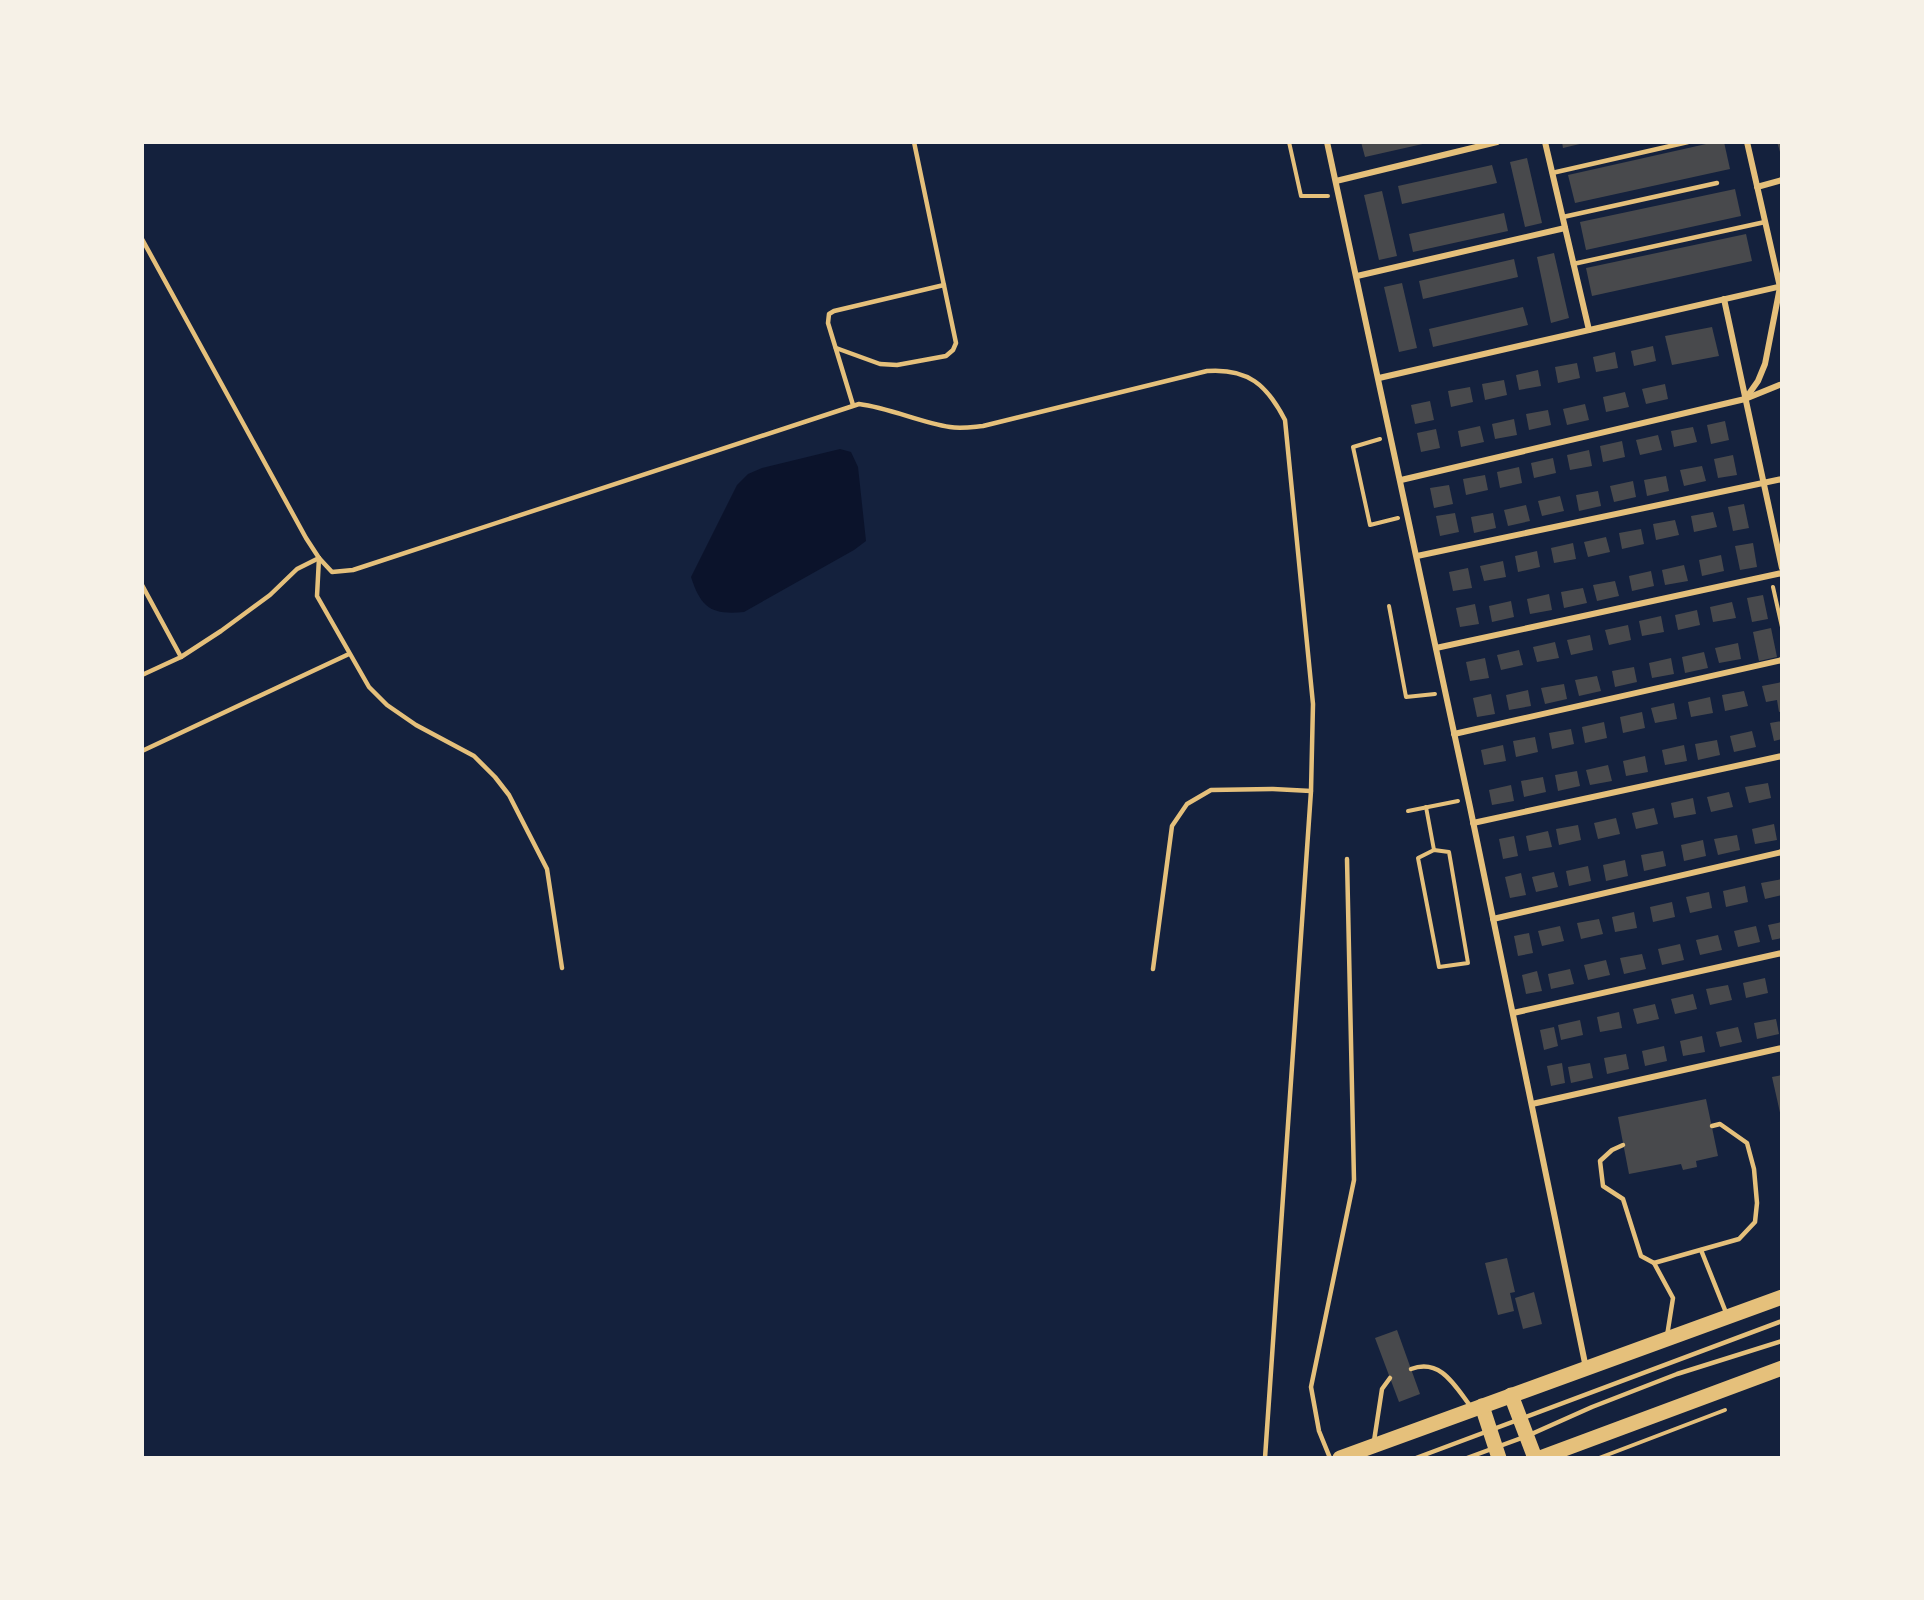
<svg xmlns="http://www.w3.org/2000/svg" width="1924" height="1600" viewBox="0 0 1924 1600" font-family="Arial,sans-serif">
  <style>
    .water { fill: #0b132b }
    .building { fill: #48494c }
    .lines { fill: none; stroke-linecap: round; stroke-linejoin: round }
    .path { stroke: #e5c07b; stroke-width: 4 }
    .service { stroke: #e5c07b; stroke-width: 4.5 }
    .minor { stroke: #e5c07b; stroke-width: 6 }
    .primary { stroke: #e5c07b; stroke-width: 15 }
  </style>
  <rect width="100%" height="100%" fill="#14213d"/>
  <path class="water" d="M840,449L851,452L858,467L866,541L854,550L744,612C711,615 701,608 691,577L737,485L748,474L762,468Z"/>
  <g class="building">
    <path d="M1361,142H1427V143L1365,157Z"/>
    <path d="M1562,142H1584V143L1563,148Z"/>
    <path d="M1715,142H1724L1730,169L1575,203L1568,175Z"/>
    <path d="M1777,142H1782V155H1781Z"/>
    <path d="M1527,158L1542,223L1525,227L1510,162Z"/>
    <path d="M1492,165L1497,183L1402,204L1398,186Z"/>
    <path d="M1735,189L1741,216L1586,250L1580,222Z"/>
    <path d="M1382,191L1397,256L1379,260L1364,195Z"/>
    <path d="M1504,213L1508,231L1413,252L1409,234Z"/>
    <path d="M1746,234L1752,261L1592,296L1586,268Z"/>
    <path d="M1554,253L1569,318L1551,323L1537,257Z"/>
    <path d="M1514,259L1518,277L1423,299L1419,281Z"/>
    <path d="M1402,283L1417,348L1399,352L1384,287Z"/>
    <path d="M1523,307L1528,325L1433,347L1429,329Z"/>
    <path d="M1712,327L1719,356L1672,365L1665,336Z"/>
    <path d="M1653,346L1656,361L1634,366L1631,351Z"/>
    <path d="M1615,352L1618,368L1596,372L1593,357Z"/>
    <path d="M1577,363L1580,378L1558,383L1555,367Z"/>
    <path d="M1538,370L1541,386L1519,390L1516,375Z"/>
    <path d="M1504,380L1507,395L1485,400L1482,384Z"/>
    <path d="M1665,384L1668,399L1646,404L1642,389Z"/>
    <path d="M1470,387L1473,402L1451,407L1448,391Z"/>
    <path d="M1625,392L1629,407L1606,412L1603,397Z"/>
    <path d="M1430,401L1434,420L1415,424L1411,405Z"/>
    <path d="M1585,404L1589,420L1567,425L1563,409Z"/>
    <path d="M1548,410L1551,425L1529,430L1526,414Z"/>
    <path d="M1514,419L1517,435L1495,439L1492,424Z"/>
    <path d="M1725,421L1729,440L1711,444L1707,425Z"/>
    <path d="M1480,426L1484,442L1461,447L1458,431Z"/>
    <path d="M1693,427L1697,442L1674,447L1671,431Z"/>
    <path d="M1436,429L1440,448L1421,452L1417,433Z"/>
    <path d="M1658,435L1662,450L1640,455L1636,440Z"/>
    <path d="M1622,441L1625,457L1603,462L1600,446Z"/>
    <path d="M1589,450L1592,466L1570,470L1567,455Z"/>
    <path d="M1733,455L1737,475L1718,478L1714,459Z"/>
    <path d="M1553,458L1556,473L1534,478L1531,463Z"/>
    <path d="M1702,466L1706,481L1684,486L1680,470Z"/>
    <path d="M1519,467L1522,483L1500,488L1497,472Z"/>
    <path d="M1485,475L1488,490L1466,495L1463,479Z"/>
    <path d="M1666,476L1669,491L1647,496L1644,480Z"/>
    <path d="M1633,481L1636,497L1614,502L1610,486Z"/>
    <path d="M1449,485L1453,504L1434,508L1430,488Z"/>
    <path d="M1598,491L1601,506L1579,511L1576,495Z"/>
    <path d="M1560,496L1564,511L1542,516L1538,501Z"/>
    <path d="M1744,504L1749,528L1733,531L1728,507Z"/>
    <path d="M1526,505L1530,521L1508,526L1504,510Z"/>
    <path d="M1713,512L1717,527L1694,532L1691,516Z"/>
    <path d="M1455,513L1459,532L1440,536L1436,516Z"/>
    <path d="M1493,513L1496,528L1474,533L1471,517Z"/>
    <path d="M1675,520L1679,535L1656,540L1653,524Z"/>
    <path d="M1641,529L1644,544L1622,549L1619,533Z"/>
    <path d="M1606,537L1610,552L1588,557L1584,542Z"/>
    <path d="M1573,543L1576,559L1554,563L1551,548Z"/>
    <path d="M1753,543L1757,567L1740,570L1735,546Z"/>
    <path d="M1537,551L1540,567L1518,572L1515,556Z"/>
    <path d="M1721,555L1724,571L1702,576L1699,560Z"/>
    <path d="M1503,561L1506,577L1484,581L1480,566Z"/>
    <path d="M1684,565L1688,581L1665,585L1662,570Z"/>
    <path d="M1468,568L1472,588L1453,591L1449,572Z"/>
    <path d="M1651,571L1654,586L1632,591L1629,576Z"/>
    <path d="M1615,581L1619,596L1597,601L1593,585Z"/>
    <path d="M1583,588L1587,603L1564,608L1561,592Z"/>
    <path d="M1549,594L1552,610L1530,614L1527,599Z"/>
    <path d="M1763,595L1768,619L1752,622L1747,598Z"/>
    <path d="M1511,601L1514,617L1492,622L1489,606Z"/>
    <path d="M1732,602L1736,618L1713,622L1710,607Z"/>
    <path d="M1475,604L1479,624L1460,627L1456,608Z"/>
    <path d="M1697,610L1700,625L1678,630L1675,615Z"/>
    <path d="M1661,616L1664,632L1642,636L1639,621Z"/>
    <path d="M1628,625L1631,640L1609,645L1605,630Z"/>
    <path d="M1771,628L1777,657L1759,661L1753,632Z"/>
    <path d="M1590,635L1593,650L1571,655L1567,640Z"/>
    <path d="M1555,642L1559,658L1537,662L1533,647Z"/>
    <path d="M1738,643L1741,659L1719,663L1715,648Z"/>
    <path d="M1519,650L1523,665L1501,670L1497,655Z"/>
    <path d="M1704,652L1708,668L1685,673L1682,657Z"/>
    <path d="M1485,658L1489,678L1470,681L1466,662Z"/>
    <path d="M1671,658L1674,674L1652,678L1649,663Z"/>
    <path d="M1634,667L1637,682L1615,687L1612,671Z"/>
    <path d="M1597,676L1601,691L1579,696L1575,680Z"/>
    <path d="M1782,682V711L1779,712L1777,700L1766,702L1762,686Z"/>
    <path d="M1564,684L1567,699L1545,704L1541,688Z"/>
    <path d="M1528,690L1531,706L1509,710L1506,695Z"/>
    <path d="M1744,691L1748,706L1725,711L1722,695Z"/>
    <path d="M1491,694L1495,714L1477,717L1473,698Z"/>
    <path d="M1710,697L1713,713L1691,717L1688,702Z"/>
    <path d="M1674,703L1677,719L1655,723L1651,708Z"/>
    <path d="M1642,712L1645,728L1623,733L1620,717Z"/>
    <path d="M1782,721V739L1774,741L1770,723Z"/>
    <path d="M1604,722L1607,738L1585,743L1582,727Z"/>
    <path d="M1571,729L1574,744L1552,749L1549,733Z"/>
    <path d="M1752,731L1756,747L1734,752L1730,736Z"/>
    <path d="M1535,737L1538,752L1516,757L1513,741Z"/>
    <path d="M1717,740L1720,755L1698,760L1695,744Z"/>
    <path d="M1503,745L1506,761L1484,765L1481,750Z"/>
    <path d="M1684,745L1687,761L1665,765L1662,750Z"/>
    <path d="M1645,756L1648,772L1626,776L1623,761Z"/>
    <path d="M1608,765L1612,781L1590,785L1586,770Z"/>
    <path d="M1577,771L1580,786L1558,791L1555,775Z"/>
    <path d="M1543,777L1546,792L1524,797L1521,781Z"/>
    <path d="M1768,783L1771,798L1749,803L1745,787Z"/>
    <path d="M1511,785L1514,801L1492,805L1489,790Z"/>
    <path d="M1729,792L1733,807L1711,812L1707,797Z"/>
    <path d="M1693,798L1696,814L1674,818L1671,803Z"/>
    <path d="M1654,808L1658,824L1636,829L1632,813Z"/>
    <path d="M1616,818L1620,834L1598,839L1594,823Z"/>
    <path d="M1774,824L1777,840L1755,844L1752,829Z"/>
    <path d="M1578,825L1581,840L1559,845L1556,829Z"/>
    <path d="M1548,831L1552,847L1529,851L1526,836Z"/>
    <path d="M1737,835L1740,850L1718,855L1714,839Z"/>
    <path d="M1514,836L1518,856L1503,859L1499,839Z"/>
    <path d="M1703,840L1706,856L1684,861L1681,845Z"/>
    <path d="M1663,851L1666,866L1644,871L1641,855Z"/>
    <path d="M1625,860L1628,876L1606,881L1603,865Z"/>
    <path d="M1588,866L1591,881L1569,886L1566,871Z"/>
    <path d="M1554,872L1558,887L1536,892L1532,877Z"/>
    <path d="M1521,873L1526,895L1510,898L1505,877Z"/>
    <path d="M1782,879V895L1765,899L1761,883Z"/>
    <path d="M1745,886L1748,902L1726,907L1723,891Z"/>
    <path d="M1709,892L1712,908L1690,913L1686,897Z"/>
    <path d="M1672,902L1675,917L1653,922L1650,907Z"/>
    <path d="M1634,912L1637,928L1615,932L1612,917Z"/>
    <path d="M1599,919L1603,934L1581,939L1577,923Z"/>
    <path d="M1782,922V938L1772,940L1768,925Z"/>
    <path d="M1560,926L1564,941L1542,946L1538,931Z"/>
    <path d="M1756,926L1760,942L1738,947L1734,931Z"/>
    <path d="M1529,933L1533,953L1518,956L1514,936Z"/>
    <path d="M1718,935L1722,950L1700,955L1696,940Z"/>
    <path d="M1680,944L1684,960L1662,965L1658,949Z"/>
    <path d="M1642,954L1646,969L1624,974L1620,958Z"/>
    <path d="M1606,960L1610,975L1588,980L1584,965Z"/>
    <path d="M1570,969L1574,984L1551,989L1548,974Z"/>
    <path d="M1537,971L1542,991L1526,994L1522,975Z"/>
    <path d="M1765,978L1768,993L1746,998L1743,983Z"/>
    <path d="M1728,985L1732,1000L1710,1005L1706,989Z"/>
    <path d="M1693,994L1697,1009L1675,1014L1671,999Z"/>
    <path d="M1655,1004L1659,1019L1637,1024L1633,1009Z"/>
    <path d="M1619,1012L1622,1028L1600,1032L1597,1017Z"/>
    <path d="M1776,1019L1779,1034L1757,1039L1754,1023Z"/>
    <path d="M1580,1020L1583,1035L1561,1040L1558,1025Z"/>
    <path d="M1554,1027L1558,1046L1544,1050L1540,1030Z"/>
    <path d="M1738,1027L1742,1042L1720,1047L1716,1032Z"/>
    <path d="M1702,1036L1705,1052L1683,1056L1680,1041Z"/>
    <path d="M1664,1046L1667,1061L1645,1066L1642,1051Z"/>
    <path d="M1626,1054L1629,1069L1607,1074L1604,1058Z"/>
    <path d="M1562,1063L1565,1083L1551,1086L1547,1066Z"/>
    <path d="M1590,1063L1593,1078L1571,1083L1568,1067Z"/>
    <path d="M1782,1075V1117H1781L1772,1077Z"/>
    <path d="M1706,1099L1718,1156L1696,1161L1697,1167L1683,1170L1681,1164L1629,1174L1618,1117Z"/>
    <path d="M1507,1258L1515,1292L1510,1293L1514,1311L1498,1315L1485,1263Z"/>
    <path d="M1534,1292L1542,1324L1523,1329L1515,1298Z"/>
    <path d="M1397,1330L1420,1394L1399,1402L1375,1338Z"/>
  </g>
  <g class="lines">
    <g class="path">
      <path d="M1289,142L1301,196H1328"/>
      <path d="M1380,439L1353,447L1370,525L1398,518"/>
      <path d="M1773,587L1782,627"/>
      <path d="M1389,606L1406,697L1435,694"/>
      <path d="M1426,807L1434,850"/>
      <path d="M1408,811L1458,801"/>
      <path d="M1434,850L1449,852L1468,963L1439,967L1418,858Z"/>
      <path d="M1599,1458L1725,1410"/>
    </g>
    <g class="service">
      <path d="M1552,173L1688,142"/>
      <path d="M1563,217L1717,183"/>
      <path d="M142,239L306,538L319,558L332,572L353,570L859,404C890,408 919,422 950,427C961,429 972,427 983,426L1207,371C1248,368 1267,385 1285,420L1313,704L1311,791L1265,1458"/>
      <path d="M1573,264L1765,222"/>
      <path d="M836,348L880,364L897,365L946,356L953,350L956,343L914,142"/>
      <path d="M853,405L828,323L829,314L834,311L944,285"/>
      <path d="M319,558L317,596L369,687L387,705L416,725L474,756L495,777L509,795L547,869L562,968"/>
      <path d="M142,585L181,657"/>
      <path d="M142,675L181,657L221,631L270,595L297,569L319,558"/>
      <path d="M142,751L349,654"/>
      <path d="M1153,969L1172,826L1187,804L1211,790L1273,789L1311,791"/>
      <path d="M1623,1145L1612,1150L1600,1161L1603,1186L1623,1199L1641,1256L1654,1263L1739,1239L1755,1222L1757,1203L1754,1169L1747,1143L1720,1124L1712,1126"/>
      <path d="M1701,1250L1727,1315"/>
      <path d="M1654,1263L1673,1298L1667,1336"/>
      <path d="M1411,1369C1441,1358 1455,1386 1471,1407"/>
      <path d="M1374,1441L1382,1389L1390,1378"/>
      <path d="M1330,1458L1319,1431L1311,1387L1354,1180L1347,859"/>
      <path d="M1416,1458L1782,1321"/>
      <path d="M1467,1458L1527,1436L1592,1407L1677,1374L1782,1341"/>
    </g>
    <g class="minor">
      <path d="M1327,142L1470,807L1586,1368"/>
      <path d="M1545,142L1589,330"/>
      <path d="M1336,181L1497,142"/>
      <path d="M1757,187L1782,180"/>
      <path d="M1357,276L1565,228"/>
      <path d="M1724,299L1782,568"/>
      <path d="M1379,378L1782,286"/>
      <path d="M1746,398L1758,381L1765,364L1780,287L1747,142"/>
      <path d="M1401,480L1745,399L1782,384"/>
      <path d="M1417,556L1782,479"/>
      <path d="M1436,648L1782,573"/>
      <path d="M1454,734L1782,660"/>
      <path d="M1473,823L1782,756"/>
      <path d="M1493,919L1782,852"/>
      <path d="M1513,1013L1782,953"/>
      <path d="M1532,1104L1782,1048"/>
    </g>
    <g class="primary">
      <path d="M1511,1395L1535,1458"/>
      <path d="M1482,1406L1499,1458"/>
      <path d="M1340,1458L1782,1297"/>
      <path d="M1540,1458L1782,1368"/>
    </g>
  </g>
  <rect width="1924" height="1600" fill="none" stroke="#f6f1e7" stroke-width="288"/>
</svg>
